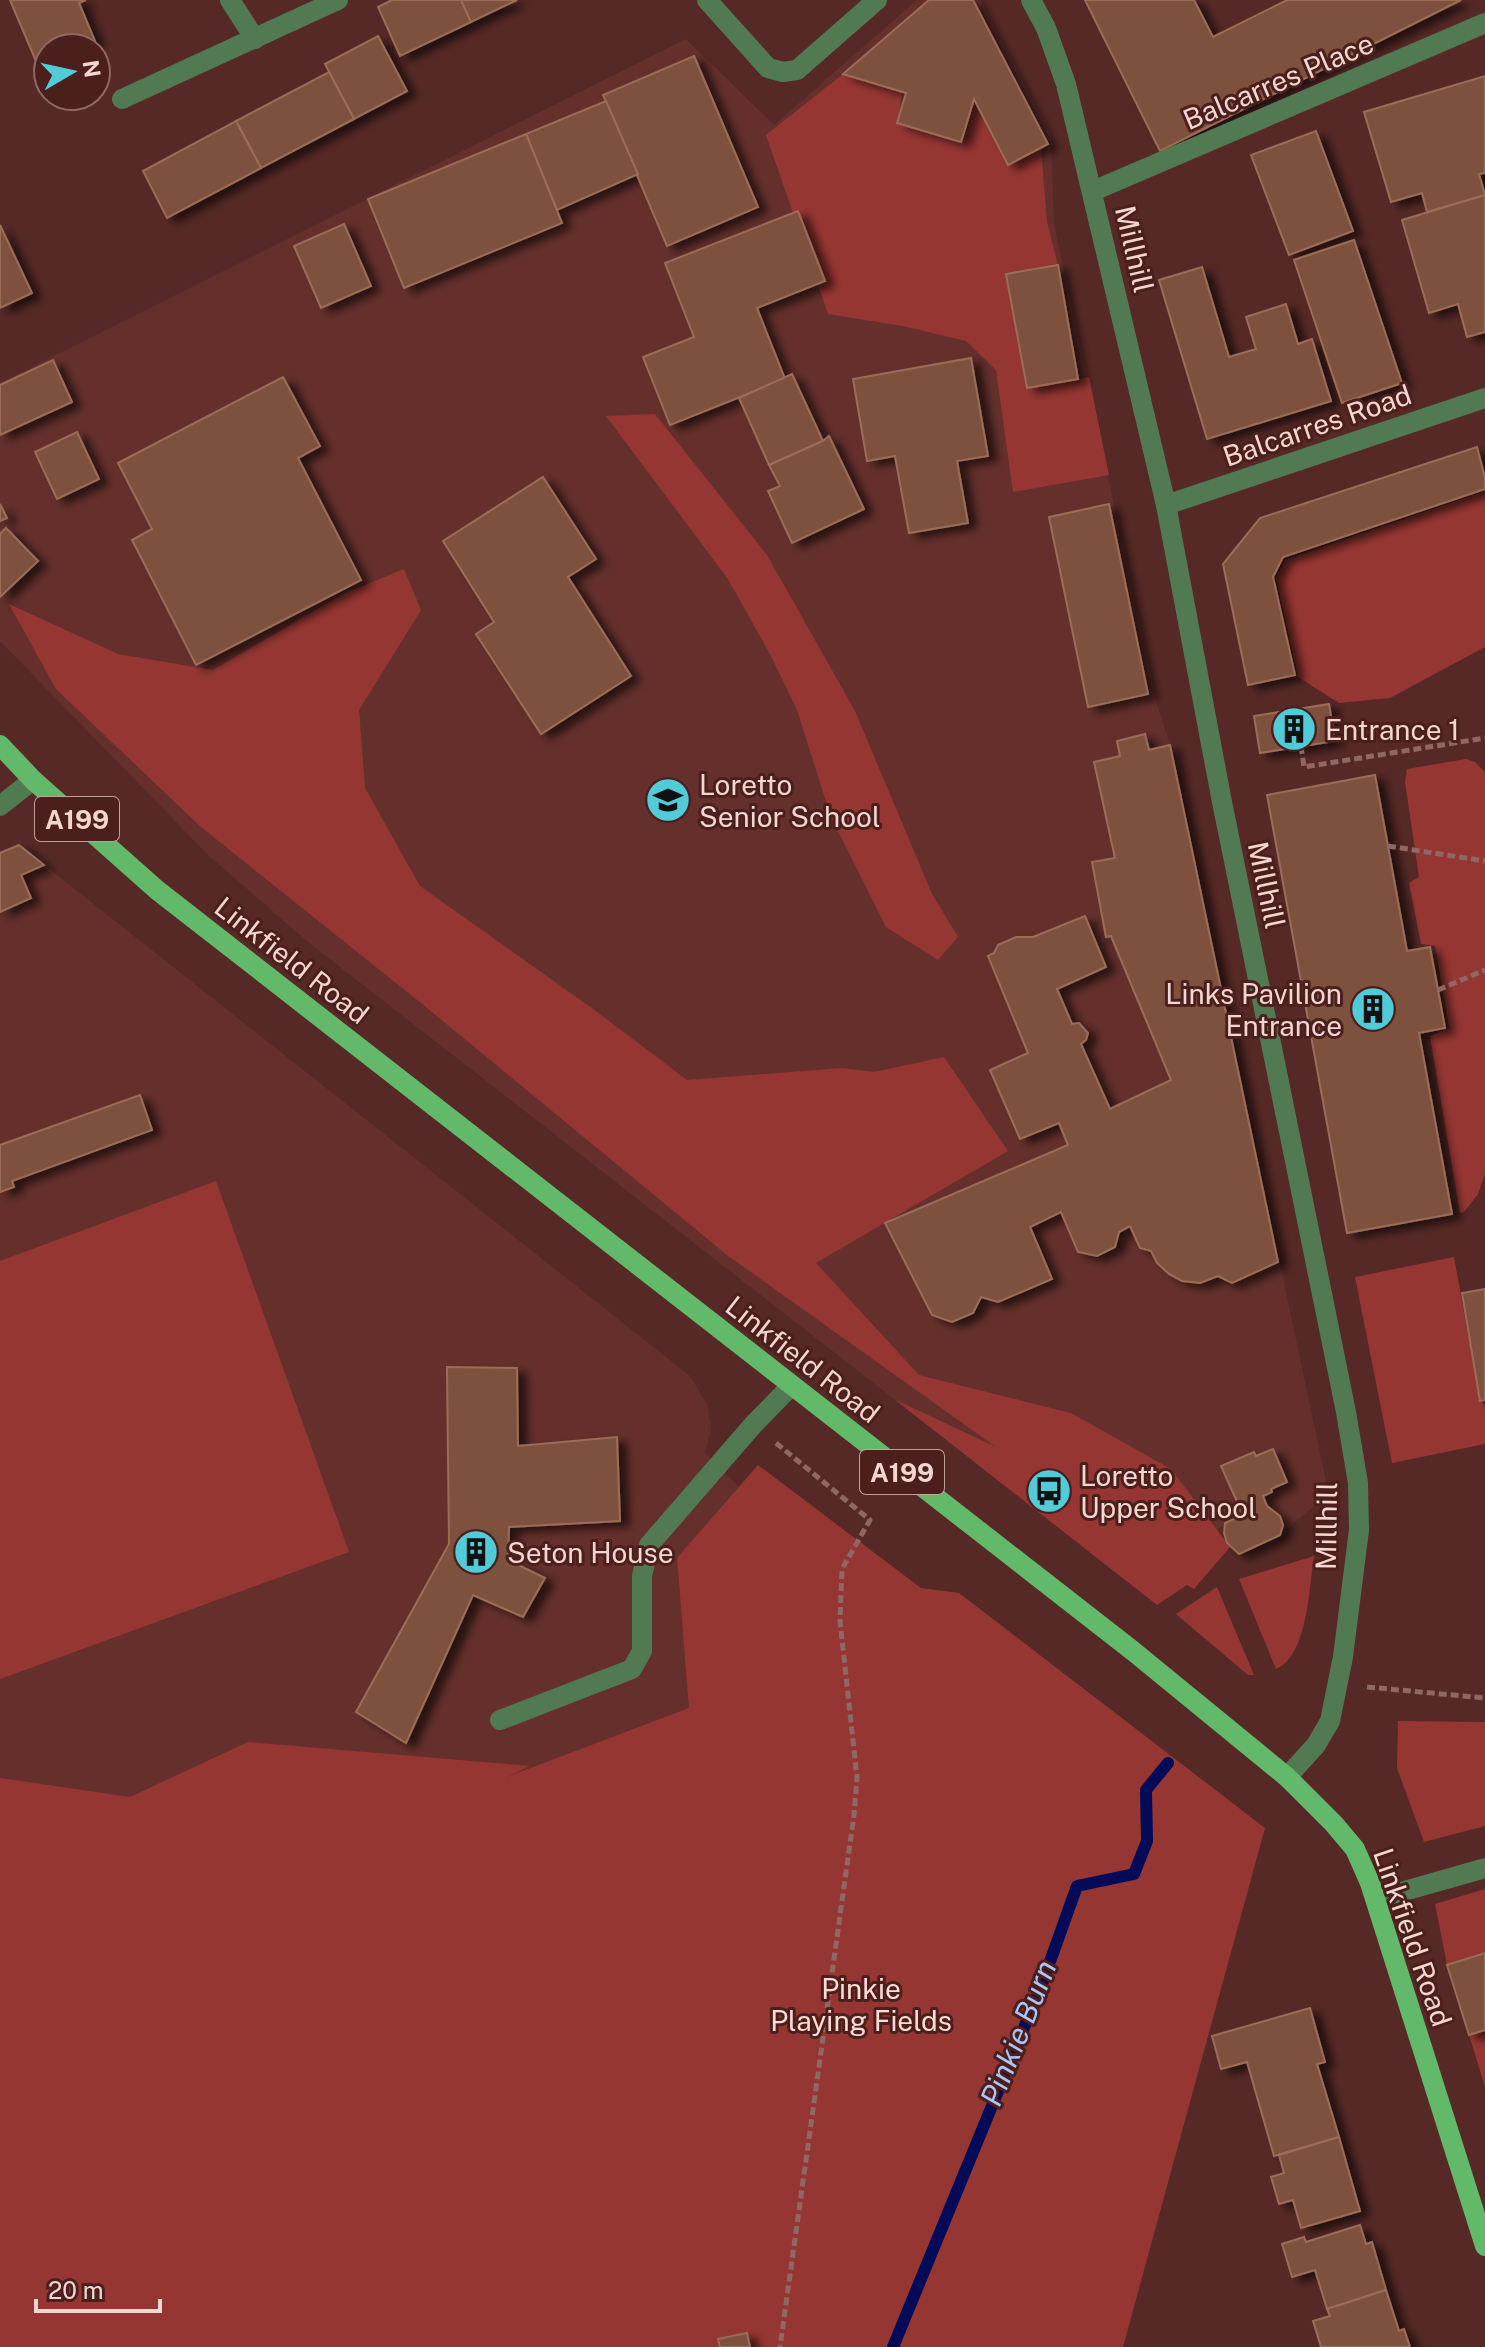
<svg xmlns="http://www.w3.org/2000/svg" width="1485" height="2347" viewBox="0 0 1485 2347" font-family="'Public Sans',sans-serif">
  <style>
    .built { fill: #65302c }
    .green { fill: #963632 }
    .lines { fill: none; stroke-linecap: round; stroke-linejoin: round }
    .stream { stroke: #030b59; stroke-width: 12 }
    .building { fill: #7d513c; stroke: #9b6d57; stroke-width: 2; filter: url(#shadow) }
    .path { stroke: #8f6864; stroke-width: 5; stroke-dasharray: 8 4; stroke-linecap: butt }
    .minor { stroke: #517a53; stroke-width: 20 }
    .major { stroke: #61b969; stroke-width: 20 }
    .labels { text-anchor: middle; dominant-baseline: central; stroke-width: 6; stroke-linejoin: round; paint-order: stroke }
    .shield { fill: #4b1f1c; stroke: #c19f9b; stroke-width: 2 }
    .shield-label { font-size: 26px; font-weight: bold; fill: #f3d6d2 }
    .street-label { font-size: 28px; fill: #f3d6d2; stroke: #4b1f1c }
    .poi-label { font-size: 28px; fill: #f3d6d2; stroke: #4b1f1c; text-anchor: start }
    .park-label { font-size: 28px; fill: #fddad6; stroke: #4b1f1c }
    .water-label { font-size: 30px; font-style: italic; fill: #acc4f8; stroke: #4b1f1c }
  </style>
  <defs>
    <filter id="shadow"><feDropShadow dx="9" dy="5" stdDeviation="4" flood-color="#0009"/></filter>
  </defs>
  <rect width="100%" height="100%" fill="#562926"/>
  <g class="built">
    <path d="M917,0H980L1051,136L1054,224L1156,701L1170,745L1326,1481L1313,1507L1280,1535L1238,1554L1224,1526L1187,1542L894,1399L308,942L207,854L0,641V383L686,39L774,125Z"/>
    <path d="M19,845L690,1376L707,1404L711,1429L705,1453L739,1487L677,1559L690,1708L0,1969V853Z"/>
  </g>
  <g class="green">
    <path d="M843,74L902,92L898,123L960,142L974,99L1008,165L1041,148L1047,222L1058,265L1007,274L1027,387L1089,377L1109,475L1013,492L996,370L966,341L903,326L828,314L766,135Z"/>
    <path d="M655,414L767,555L855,711L932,894L958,937L938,960L886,927L831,817L797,710L771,656L728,579L606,416Z"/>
    <path d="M1485,491V647L1390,698L1339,703L1298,677L1276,578L1285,560Z"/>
    <path d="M404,569L421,610L359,710L365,788L420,886L593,1009L687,1080L842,1068L874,1072L944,1057L1008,1151L816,1263L919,1375L1071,1413L1171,1469L1230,1547L1194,1589L1187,1585L1157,1605L894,1399L996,1447L727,1255L421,1003L201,827L56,689L9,604L118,654L213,670L343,594Z"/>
    <path d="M1466,759L1475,762L1485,772V1174L1478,1194L1464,1212L1460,1213L1430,1036L1449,1028L1435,946L1421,944L1409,883L1419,877L1405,782L1407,769Z"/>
    <path d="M216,1181L349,1552L0,1679V1261Z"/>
    <path d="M1454,1257L1480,1401L1485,1405V1444L1392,1463L1355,1277Z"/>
    <path d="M758,1465L921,1588L959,1593L1265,1828L1123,2347H0V1778L130,1797L248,1742L530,1766L507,1777L689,1708L677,1558Z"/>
    <path d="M1314,1556C1309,1587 1308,1656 1276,1669L1239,1579Z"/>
    <path d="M1217,1587L1254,1675H1248L1176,1614Z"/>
    <path d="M1398,1721L1485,1722V1826L1424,1842L1397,1768Z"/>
    <path d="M1485,1889V1953L1447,1965L1435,1904Z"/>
    <path d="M1485,2030V2087L1469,2035Z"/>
  </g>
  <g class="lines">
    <path class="stream" d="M893,2347L1042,1984L1077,1886L1134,1874L1147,1841L1146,1790L1168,1763"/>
  </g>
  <g class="building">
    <path d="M10,0H86L79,3L95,41L80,48H48V62L38,66Z"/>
    <path d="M392,0H461L471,22L400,56L378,7Z"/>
    <path d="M461,0H517L471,22Z"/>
    <path d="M929,0H973L1048,144L1008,165L974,99L961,142L897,123L906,93L843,74Z"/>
    <path d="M1085,0H1194L1213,37L1287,0H1461L1160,151Z"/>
    <path d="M378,36L407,91L354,119L325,64Z"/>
    <path d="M694,56L758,207L667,246L603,95Z"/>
    <path d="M329,72L354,119L261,168L236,121Z"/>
    <path d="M1485,76V173L1479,174L1485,195L1427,212L1422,193L1391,202L1364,112Z"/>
    <path d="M606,101L638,174L557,210L526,134Z"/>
    <path d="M236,121L261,168L167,218L143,171Z"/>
    <path d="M1316,131L1353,231L1289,255L1251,155Z"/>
    <path d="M526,134L562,223L404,288L368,199Z"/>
    <path d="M1485,195V332L1467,337L1458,304L1429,313L1402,220Z"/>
    <path d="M798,211L825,281L757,308L785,379L670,425L643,357L694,337L665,263Z"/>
    <path d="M344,224L371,286L321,308L294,246Z"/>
    <path d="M0,225L32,293L0,308Z"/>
    <path d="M1354,240L1402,383L1342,403L1294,260Z"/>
    <path d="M1058,265L1078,379L1027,388L1006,274Z"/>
    <path d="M1202,267L1229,357L1256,349L1246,317L1286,304L1298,344L1312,339L1331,401L1207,439L1159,280Z"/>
    <path d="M971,358L988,456L957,461L968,523L909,533L895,456L867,461L853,379Z"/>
    <path d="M53,360L72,402L0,435V385Z"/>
    <path d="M792,374L823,441L769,465L739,398Z"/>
    <path d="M283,377L320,446L298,458L361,580L196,665L132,540L152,529L118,463Z"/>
    <path d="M77,432L99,479L57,499L35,452Z"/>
    <path d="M829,436L864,509L792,543L768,491L780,486L769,465L823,441Z"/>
    <path d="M1477,447L1485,478V489L1283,557L1273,577L1295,675L1248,685L1223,564L1260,518Z"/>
    <path d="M543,477L596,559L568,577L631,676L541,734L476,634L494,622L443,541Z"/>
    <path d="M0,504L7,518L0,521Z"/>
    <path d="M1109,504L1148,694L1088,707L1049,517Z"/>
    <path d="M6,528L38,561L0,597V534Z"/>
    <path d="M1329,704L1335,741L1260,753L1254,716Z"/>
    <path d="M1145,734L1149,750L1170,745L1278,1262L1232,1283L1218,1276L1200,1283L1182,1281L1169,1274L1157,1263L1151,1251L1140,1248L1130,1226L1119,1232L1115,1247L1097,1256L1078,1252L1061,1212L1030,1227L1052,1279L998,1302L981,1297L973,1313L952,1322L932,1315L885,1223L1068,1145L1059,1123L1020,1139L990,1070L1028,1053L988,956L994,953L998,945L1016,937H1033L1085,916L1106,967L1057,989L1072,1024L1079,1023L1088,1033L1086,1040L1081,1044L1110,1109L1171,1080L1111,936L1106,937L1092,862L1115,858L1094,762L1120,756L1117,741Z"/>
    <path d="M1375,775L1407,951L1430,947L1445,1028L1419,1033L1452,1214L1347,1233L1267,795Z"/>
    <path d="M19,845L44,865L21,875L31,898L0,912V853Z"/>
    <path d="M140,1095L152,1130L12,1181L14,1187L0,1192V1145Z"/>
    <path d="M1485,1289V1400L1480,1401L1462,1293Z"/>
    <path d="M447,1367L517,1368L518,1446L617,1437L620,1521L509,1527L508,1560L545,1578L523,1617L473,1595L406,1743L356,1712L449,1544Z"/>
    <path d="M1273,1449L1287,1482L1271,1489L1272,1492L1263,1496L1267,1506L1280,1516L1283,1525L1280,1535L1239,1554L1227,1543L1224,1533L1225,1523L1239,1517L1235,1508L1239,1506L1221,1466L1254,1452L1256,1456Z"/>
    <path d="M1485,1953V2030L1469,2035L1447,1965Z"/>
    <path d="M1310,2008L1325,2062L1317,2064L1339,2137L1274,2156L1247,2062L1221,2069L1212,2036Z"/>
    <path d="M1339,2137L1360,2211L1301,2228L1293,2200L1279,2204L1271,2177L1284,2173L1279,2155Z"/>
    <path d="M1360,2225L1366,2244L1372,2242L1386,2290L1327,2309L1315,2270L1292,2277L1282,2244L1304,2237L1306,2242Z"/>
    <path d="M1386,2290L1399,2331L1404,2329L1410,2347H1321L1313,2321L1330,2316L1327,2309Z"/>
    <path d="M747,2333L750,2347H720L718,2339Z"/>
  </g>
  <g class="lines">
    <g class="path">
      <path d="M1301,746L1304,767L1485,738"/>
      <path d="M1388,846L1485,861"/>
      <path d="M1438,990L1485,970"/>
      <path d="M776,1443L870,1520L842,1569L840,1621L857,1778L854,1815L780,2347"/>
      <path d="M1367,1687L1485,1698"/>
    </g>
    <g class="minor">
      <path d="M230,0L255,39"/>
      <path d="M707,0L768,68L783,72L797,70L877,0"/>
      <path d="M1031,0L1046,28L1066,84L1166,505L1222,802L1346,1412L1358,1483L1359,1530L1343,1657L1330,1721L1316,1745L1287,1777"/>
      <path d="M122,99L338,0"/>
      <path d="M1093,191L1485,23"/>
      <path d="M1166,505L1485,398"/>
      <path d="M0,806L33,780"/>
      <path d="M500,1720L632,1669L642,1651V1576L649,1545L753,1425L791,1386"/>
      <path d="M1376,1899L1485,1868"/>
    </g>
    <path class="major" d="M0,745L33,780L157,890L1133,1651L1287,1777L1334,1824L1355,1849L1370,1883L1485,2246"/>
  </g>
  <defs>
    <g id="building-disc" transform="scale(2.3)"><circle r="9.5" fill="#52cbd9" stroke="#4b1f1c"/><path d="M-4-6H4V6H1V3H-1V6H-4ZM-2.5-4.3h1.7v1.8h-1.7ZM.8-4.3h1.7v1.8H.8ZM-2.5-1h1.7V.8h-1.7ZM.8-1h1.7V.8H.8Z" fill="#111"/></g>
    <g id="school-disc" transform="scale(2.3)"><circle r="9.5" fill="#52cbd9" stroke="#4b1f1c"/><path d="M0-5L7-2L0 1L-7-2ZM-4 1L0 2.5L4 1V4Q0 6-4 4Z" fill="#111"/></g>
    <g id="bus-disc" transform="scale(2.3)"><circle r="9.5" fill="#52cbd9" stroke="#4b1f1c"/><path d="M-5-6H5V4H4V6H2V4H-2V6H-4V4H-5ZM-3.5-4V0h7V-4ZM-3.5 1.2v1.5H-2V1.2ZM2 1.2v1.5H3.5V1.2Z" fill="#111"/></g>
  </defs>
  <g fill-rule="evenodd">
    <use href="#building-disc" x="1294" y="729"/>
    <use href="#school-disc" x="668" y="800"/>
    <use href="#building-disc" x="1373" y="1009"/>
    <use href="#bus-disc" x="1049" y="1491"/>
    <use href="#building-disc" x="476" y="1552"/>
  </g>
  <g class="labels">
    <g class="shield">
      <rect x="35" y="797" width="84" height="44" rx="6"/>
      <rect x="860" y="1450" width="84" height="44" rx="6"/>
    </g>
    <g class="shield-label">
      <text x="77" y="819">A199</text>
      <text x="902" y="1472">A199</text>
    </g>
    <g class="street-label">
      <text transform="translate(1278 81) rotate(-23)">Balcarres Place</text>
      <text transform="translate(1135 249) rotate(77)">Millhill</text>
      <text transform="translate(1317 425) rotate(-19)">Balcarres Road</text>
      <text transform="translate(1267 885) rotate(78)">Millhill</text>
      <text transform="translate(292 960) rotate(38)">Linkfield Road</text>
      <text transform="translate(803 1359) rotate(38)">Linkfield Road</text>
      <text transform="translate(1326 1526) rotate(-89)">Millhill</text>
      <text transform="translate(1413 1937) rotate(71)">Linkfield Road</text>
    </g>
    <g class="poi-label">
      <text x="1325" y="729">Entrance 1</text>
      <text x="699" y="784">Loretto<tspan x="699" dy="32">Senior School</tspan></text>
      <text x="1342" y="993" text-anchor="end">Links Pavilion<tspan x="1342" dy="32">Entrance</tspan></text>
      <text x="1080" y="1475">Loretto<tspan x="1080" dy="32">Upper School</tspan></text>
      <text x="507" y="1552">Seton House</text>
    </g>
    <g class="park-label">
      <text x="861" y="1988">Pinkie<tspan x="861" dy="32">Playing Fields</tspan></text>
    </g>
    <g class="water-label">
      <text transform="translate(1018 2033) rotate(-68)">Pinkie Burn</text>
    </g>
  </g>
  <g transform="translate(72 72) rotate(81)"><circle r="38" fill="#4b1f1c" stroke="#8e6865" stroke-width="2"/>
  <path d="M0-6L14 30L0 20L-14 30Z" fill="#52cbd9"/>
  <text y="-12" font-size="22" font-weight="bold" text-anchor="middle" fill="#f3d6d2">N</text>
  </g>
  <path d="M36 2299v12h124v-12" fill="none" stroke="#f3d6d2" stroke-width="4"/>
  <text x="48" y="2299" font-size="24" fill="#f3d6d2" stroke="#4b1f1c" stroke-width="6" paint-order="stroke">20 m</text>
</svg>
